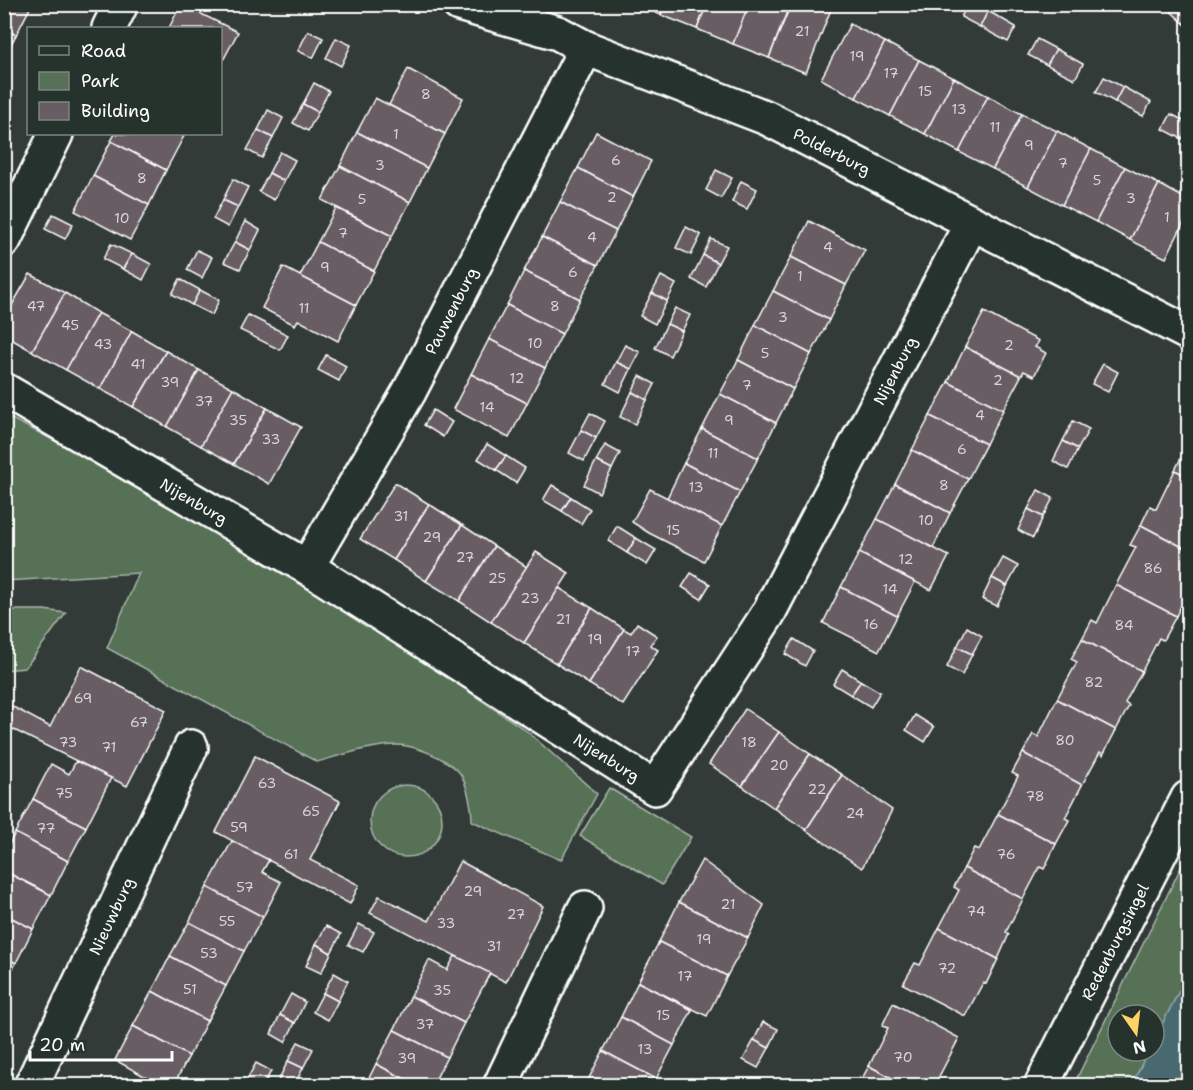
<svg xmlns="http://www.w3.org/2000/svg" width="1193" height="1090" viewBox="0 0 1193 1090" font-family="'Shantell Sans',sans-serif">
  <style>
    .green { fill: #567157; stroke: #aab8ab; stroke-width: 1.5 }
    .water { fill: #48696f; stroke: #91a5a9; stroke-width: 1.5 }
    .building { fill: #675d63; stroke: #fff; stroke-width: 1.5 }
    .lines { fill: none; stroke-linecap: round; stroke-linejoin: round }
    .minor-casing { stroke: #fff; stroke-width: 38 }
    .minor { stroke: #26332d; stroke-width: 33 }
    .labels { text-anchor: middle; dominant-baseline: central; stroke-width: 4.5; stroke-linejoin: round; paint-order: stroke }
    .number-label { font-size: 14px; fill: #d9d6d8 }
    .street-label { font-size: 16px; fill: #fff; stroke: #26332d }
  </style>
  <rect width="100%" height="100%" fill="#333b38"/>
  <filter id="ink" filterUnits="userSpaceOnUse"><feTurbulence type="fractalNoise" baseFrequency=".0167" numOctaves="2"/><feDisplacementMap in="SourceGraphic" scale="12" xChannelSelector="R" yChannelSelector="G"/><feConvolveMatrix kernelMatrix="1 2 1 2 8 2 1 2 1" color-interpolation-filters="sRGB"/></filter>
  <g filter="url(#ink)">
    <g class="green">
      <path d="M4,415L150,489L267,554L528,732L597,794L561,860L472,821C472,808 467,782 459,772C446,758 413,744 395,745C369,746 342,755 317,762L107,648L139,573L5,581Z"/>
      <path d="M11,610H44L66,613L25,668L5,670V614Z"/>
      <circle cx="406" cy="821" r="36"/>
      <path d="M609,788L691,837L662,885L580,836Z"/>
      <path d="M1188,853V974L1154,1040V1015H1118V1051H1148L1132,1085L1073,1086Z"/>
    </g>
    <path class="water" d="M1188,974V1085H1132L1148,1051H1154V1040Z"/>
    <g class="building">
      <path d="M4,4H32L16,35L4,28Z"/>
      <path d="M181,4L238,32L220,66V28H169Z"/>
      <path d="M635,4H666L661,15Z"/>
      <path d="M666,4H707L697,29L661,15Z"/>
      <path d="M707,4H749L733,44L697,29Z"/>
      <path d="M749,4H790L769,58L733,44Z"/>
      <path d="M791,4H833L806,73L769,58Z"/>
      <path d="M968,4H974L988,11L980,27L961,17Z"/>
      <path d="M1154,4H1188V27L1165,6L1161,10Z"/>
      <path d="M988,11L1016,27L1008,42L980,27Z"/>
      <path d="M850,24L885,42L856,98L821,79Z"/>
      <path d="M4,28L16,35L4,57Z"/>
      <path d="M308,31L323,38L313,58L298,51Z"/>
      <path d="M336,38L351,45L341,66L326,58Z"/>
      <path d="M1037,39L1056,49L1047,65L1028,55Z"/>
      <path d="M885,42L919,60L890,116L856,98Z"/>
      <path d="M1056,49L1083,64L1075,79L1047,65Z"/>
      <path d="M919,60L954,78L925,134L890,116Z"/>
      <path d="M408,69L463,98L445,134L389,105Z"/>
      <path d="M1104,77L1123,87L1115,102L1096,92Z"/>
      <path d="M954,78L988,96L959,152L925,134Z"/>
      <path d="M314,83L329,91L318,112L303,104Z"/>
      <path d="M1123,87L1151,102L1143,116L1115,102Z"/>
      <path d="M988,96L1022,114L993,169L959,152Z"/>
      <path d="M375,98L445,134L427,168L357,132Z"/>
      <path d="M303,104L318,112L308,131L293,123Z"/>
      <path d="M268,110L283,118L273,138L258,130Z"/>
      <path d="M1022,114L1057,131L1028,187L993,169Z"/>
      <path d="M1171,114L1188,123V128L1182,139L1163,129Z"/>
      <path d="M258,130L273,138L262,158L247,150Z"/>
      <path d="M1057,131L1091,149L1062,205L1028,187Z"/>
      <path d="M357,132L427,168L410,202L340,166Z"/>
      <path d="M596,132L651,161L633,197L578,168Z"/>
      <path d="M115,134H179L184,136L166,170L111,141Z"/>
      <path d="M111,141L166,170L149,205L93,176Z"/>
      <path d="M1091,149L1125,167L1096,222L1062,205Z"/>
      <path d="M280,152L295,160L284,181L269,173Z"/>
      <path d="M340,166L410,202L392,236L322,200Z"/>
      <path d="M1125,167L1159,184L1130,240L1096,222Z"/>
      <path d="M578,168L633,197L616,231L560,202Z"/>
      <path d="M716,170L732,178L721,198L706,190Z"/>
      <path d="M269,173L284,181L274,200L259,192Z"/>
      <path d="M93,176L149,205L130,240L75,211Z"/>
      <path d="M233,179L248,187L238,207L223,200Z"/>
      <path d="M741,181L757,189L747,209L732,202Z"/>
      <path d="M1159,184L1188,200V214L1166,258L1130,240Z"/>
      <path d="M223,200L238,207L228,227L213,219Z"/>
      <path d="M560,202L616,231L598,265L542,237Z"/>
      <path d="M336,208L392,236L374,271L318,242Z"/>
      <path d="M53,214L73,224L65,239L45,229Z"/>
      <path d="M245,221L260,230L250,250L235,242Z"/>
      <path d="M809,221L865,250L846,285L791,257Z"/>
      <path d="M686,227L701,235L691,255L676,248Z"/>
      <path d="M542,237L598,265L580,299L524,271Z"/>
      <path d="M711,239L727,246L718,263L703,255Z"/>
      <path d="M235,242L250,250L240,269L224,262Z"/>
      <path d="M318,242L374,271L356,305L300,276Z"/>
      <path d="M111,244L132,254L123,269L103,259Z"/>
      <path d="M197,250L212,257L202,278L187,270Z"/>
      <path d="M132,254L151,264L143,280L123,269Z"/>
      <path d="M703,255L718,263L706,287L691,279Z"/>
      <path d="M791,257L846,285L829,320L773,291Z"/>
      <path d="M283,267L356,305L338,341L298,320L295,325L262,308Z"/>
      <path d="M524,271L580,299L562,334L507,305Z"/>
      <path d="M30,274L65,293L32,351L4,335V319Z"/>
      <path d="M661,276L676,284L667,301L652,293Z"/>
      <path d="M180,279L200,290L192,305L172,294Z"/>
      <path d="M200,290L219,300L212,315L192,305Z"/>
      <path d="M773,291L829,320L811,354L755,325Z"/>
      <path d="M65,293L98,313L66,370L32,351Z"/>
      <path d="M652,293L667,301L655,324L640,316Z"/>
      <path d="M507,305L562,334L545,368L489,339Z"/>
      <path d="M675,308L690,315L682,331L667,324Z"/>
      <path d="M984,312L1039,341L1035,347L1046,353L1034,376L1024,371L1021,376L965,347Z"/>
      <path d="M98,313L132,331L100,389L66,370Z"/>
      <path d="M248,315L288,335L280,350L240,330Z"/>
      <path d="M667,324L682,331L670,356L655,348Z"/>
      <path d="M755,325L811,354L793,389L738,360Z"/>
      <path d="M132,331L166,351L133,407L100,389Z"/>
      <path d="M489,339L545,368L527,403L471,374Z"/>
      <path d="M625,345L640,352L631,369L616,362Z"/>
      <path d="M965,347L1021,376L1003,410L948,382Z"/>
      <path d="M166,351L199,370L167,427L133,407Z"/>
      <path d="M326,355L346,366L339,381L318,370Z"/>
      <path d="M738,360L793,389L776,423L720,394Z"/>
      <path d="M616,362L631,369L620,392L605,384Z"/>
      <path d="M1103,364L1118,372L1108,392L1092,384Z"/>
      <path d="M199,370L233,388L201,446L167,427Z"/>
      <path d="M471,374L527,403L509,438L453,409Z"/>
      <path d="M640,376L655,384L647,400L632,392Z"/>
      <path d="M948,382L1003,410L986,444L930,416Z"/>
      <path d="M233,388L267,408L234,464L201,446Z"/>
      <path d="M632,392L647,400L635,424L620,417Z"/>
      <path d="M720,394L776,423L758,458L702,429Z"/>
      <path d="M267,408L301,427L269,484L234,464Z"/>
      <path d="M433,410L452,422L443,437L424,425Z"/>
      <path d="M590,413L605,421L596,438L581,430Z"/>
      <path d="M930,416L986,444L968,479L912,450Z"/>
      <path d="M1073,421L1089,429L1078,449L1063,441Z"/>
      <path d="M702,429L758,458L740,492L684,463Z"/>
      <path d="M581,430L596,438L584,461L569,453Z"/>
      <path d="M1063,441L1078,449L1068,469L1053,461Z"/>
      <path d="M487,444L506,456L496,470L478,459Z"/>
      <path d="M1188,444V477L1175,470Z"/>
      <path d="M605,445L620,453L612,469L596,461Z"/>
      <path d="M912,450L968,479L950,513L895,484Z"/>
      <path d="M506,456L525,468L516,483L496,470Z"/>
      <path d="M596,461L612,469L599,493L584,485Z"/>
      <path d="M684,463L740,492L722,526L667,498Z"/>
      <path d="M1175,470L1188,477V550L1141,525L1150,506L1156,509Z"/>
      <path d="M395,483L429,504L394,560L360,539Z"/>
      <path d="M895,484L950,513L933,548L877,519Z"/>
      <path d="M552,485L571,497L562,511L543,500Z"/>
      <path d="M650,489L722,526L704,561L649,533L632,522Z"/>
      <path d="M1038,490L1053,498L1043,517L1028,509Z"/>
      <path d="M571,497L590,509L581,524L562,511Z"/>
      <path d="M429,504L462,525L426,581L394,560Z"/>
      <path d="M1028,509L1043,517L1033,538L1018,530Z"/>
      <path d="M877,519L949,556L931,590L859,553Z"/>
      <path d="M462,525L494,546L459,601L426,581Z"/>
      <path d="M1141,525L1188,550V582L1185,589L1188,591L1176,616L1116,585L1136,547L1130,545Z"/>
      <path d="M617,526L636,538L627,553L608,541Z"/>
      <path d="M636,538L656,550L647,565L627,553Z"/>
      <path d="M494,546L527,567L491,622L459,601Z"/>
      <path d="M536,552L569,573L524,643L491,622Z"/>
      <path d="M859,553L915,582L897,616L841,587Z"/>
      <path d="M1003,558L1018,566L1007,586L992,578Z"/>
      <path d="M691,573L710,584L701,599L682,587Z"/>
      <path d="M992,578L1007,586L997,606L982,599Z"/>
      <path d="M1116,585L1176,616L1163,640L1159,638L1142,671L1082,639L1092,620L1097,623Z"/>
      <path d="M841,587L897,616L879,651L823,623Z"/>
      <path d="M559,588L592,608L557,664L524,643Z"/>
      <path d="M592,608L624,629L589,684L557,664Z"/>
      <path d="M637,623L657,636L650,645L658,650L623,705L589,684L624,629L631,633Z"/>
      <path d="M967,627L982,636L972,654L957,647Z"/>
      <path d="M794,639L813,651L805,666L785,654Z"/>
      <path d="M1082,639L1142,671L1125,703L1129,706L1116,730L1057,699L1077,662L1071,659Z"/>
      <path d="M957,647L972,654L962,675L947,667Z"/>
      <path d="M81,666L166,710L127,786L4,725V702L50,727Z"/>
      <path d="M842,669L861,681L851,695L833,684Z"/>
      <path d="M861,681L880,692L871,707L851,695Z"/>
      <path d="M1057,699L1116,730L1103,755L1100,752L1082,785L1023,753L1033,734L1038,737Z"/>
      <path d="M745,709L779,732L742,786L709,764Z"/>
      <path d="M915,715L934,727L925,742L906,730Z"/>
      <path d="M779,732L810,754L774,808L742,786Z"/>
      <path d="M1023,753L1082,785L1065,818L1069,820L1056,844L998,814L1018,776L1012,773Z"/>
      <path d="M810,754L842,775L806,830L774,808Z"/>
      <path d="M255,756L340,801L310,860L359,885L350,904L216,832Z"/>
      <path d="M76,761L111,778L86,827L33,799L51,764L69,774Z"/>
      <path d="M842,775L892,810L862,868L806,830Z"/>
      <path d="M33,799L86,827L68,861L15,833Z"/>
      <path d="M998,814L1056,844L1044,869L1040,867L1023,899L964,868L974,848L979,850Z"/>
      <path d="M15,833L68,861L51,895L4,871V854Z"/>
      <path d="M232,841L269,860L262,872L281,882L263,917L207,887Z"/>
      <path d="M702,860L764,905L748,938L679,902Z"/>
      <path d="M460,861L543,906L506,982L421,938L419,939L370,913L379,896L429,921Z"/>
      <path d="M964,868L1023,899L1006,932L1009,934L998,959L939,928L959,890L954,887Z"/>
      <path d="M4,871L51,895L33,929L4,914Z"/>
      <path d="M207,887L263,917L244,951L189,922Z"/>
      <path d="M679,902L748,938L727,976L659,942Z"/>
      <path d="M4,914L33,929L16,963L4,957Z"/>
      <path d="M189,922L244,951L226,986L170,956Z"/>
      <path d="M359,924L374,932L363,952L348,945Z"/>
      <path d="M326,926L341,934L331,953L316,944Z"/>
      <path d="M939,928L998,959L986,984L983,983L965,1016L903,984L915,963L920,965Z"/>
      <path d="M659,942L727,976L707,1016L638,982Z"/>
      <path d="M316,944L331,953L321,973L306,966Z"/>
      <path d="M170,956L226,986L207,1021L152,991Z"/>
      <path d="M455,956L490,973L464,1023L411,996L429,960L447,970Z"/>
      <path d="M4,957L16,963L4,984Z"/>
      <path d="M334,973L348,981L338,1001L323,993Z"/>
      <path d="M638,982L692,1010L674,1045L621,1017Z"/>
      <path d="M152,991L207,1021L189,1056L133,1026Z"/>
      <path d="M323,993L338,1001L328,1020L313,1012Z"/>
      <path d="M291,994L305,1002L295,1023L280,1015Z"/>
      <path d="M411,996L464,1023L447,1057L394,1030Z"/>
      <path d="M893,1003L959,1038L934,1086H907L869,1066L888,1028L882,1026Z"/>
      <path d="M280,1015L295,1023L285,1042L271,1034Z"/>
      <path d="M621,1017L674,1045L656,1079L603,1051Z"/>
      <path d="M763,1022L778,1029L769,1048L754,1040Z"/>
      <path d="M133,1026L189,1056L173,1086H162L115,1060Z"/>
      <path d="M394,1030L447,1057L432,1086H418L376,1064Z"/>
      <path d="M754,1040L769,1048L758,1068L743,1060Z"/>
      <path d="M298,1042L313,1049L303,1068L288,1061Z"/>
      <path d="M603,1051L656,1079L653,1086H585Z"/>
      <path d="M288,1061L303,1068L294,1086H286L278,1081Z"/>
      <path d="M256,1063L271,1071L263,1086H251L245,1083Z"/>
      <path d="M376,1064L418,1086H365Z"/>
      <path d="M869,1066L907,1086H858Z"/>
    </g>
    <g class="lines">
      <g class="minor-casing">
        <g id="minor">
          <path id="s1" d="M459,4L558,33L586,48L767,118L1188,333"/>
          <path d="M109,28L121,4"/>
          <path d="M4,240L56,134"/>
          <path id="s2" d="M4,390L307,567L655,788L768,614L971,224"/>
          <path id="s3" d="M307,567L409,392L586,48"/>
          <path id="s4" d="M31,1086L191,747"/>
          <path d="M500,1086L585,908"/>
          <path id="s5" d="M1041,1086L1188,798"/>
        </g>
      </g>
      <use href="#minor" class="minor"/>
    </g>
  </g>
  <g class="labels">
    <g class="number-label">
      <text x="802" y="31">21</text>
      <text x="857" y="56">19</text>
      <text x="891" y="73">17</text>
      <text x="925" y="91">15</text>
      <text x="426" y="94">8</text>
      <text x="959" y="109">13</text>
      <text x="995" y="127">11</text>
      <text x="396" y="134">1</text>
      <text x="1029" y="145">9</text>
      <text x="616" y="160">6</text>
      <text x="1063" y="163">7</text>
      <text x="380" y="165">3</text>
      <text x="142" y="178">8</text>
      <text x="1097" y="180">5</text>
      <text x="612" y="197">2</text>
      <text x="1131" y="198">3</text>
      <text x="362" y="199">5</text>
      <text x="1167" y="217">1</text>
      <text x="122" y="218">10</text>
      <text x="343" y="233">7</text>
      <text x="592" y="237">4</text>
      <text x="828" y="247">4</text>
      <text x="325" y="267">9</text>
      <text x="573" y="272">6</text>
      <text x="800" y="276">1</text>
      <text x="36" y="306">47</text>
      <text x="555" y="306">8</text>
      <text x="304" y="308">11</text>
      <text x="783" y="317">3</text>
      <text x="70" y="325">45</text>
      <text x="535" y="343">10</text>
      <text x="103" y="344">43</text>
      <text x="1009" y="345">2</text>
      <text x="765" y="353">5</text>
      <text x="138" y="364">41</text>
      <text x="517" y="378">12</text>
      <text x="998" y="380">2</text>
      <text x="170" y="382">39</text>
      <text x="747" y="385">7</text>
      <text x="204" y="401">37</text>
      <text x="487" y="407">14</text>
      <text x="980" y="415">4</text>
      <text x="238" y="420">35</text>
      <text x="729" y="420">9</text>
      <text x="271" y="439">33</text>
      <text x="962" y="449">6</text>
      <text x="713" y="453">11</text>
      <text x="944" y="485">8</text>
      <text x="696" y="487">13</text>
      <text x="401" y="516">31</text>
      <text x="926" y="520">10</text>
      <text x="673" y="530">15</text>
      <text x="432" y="537">29</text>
      <text x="465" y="557">27</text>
      <text x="906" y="559">12</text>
      <text x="1153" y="568">86</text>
      <text x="497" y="578">25</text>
      <text x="890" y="589">14</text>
      <text x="530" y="598">23</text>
      <text x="563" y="619">21</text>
      <text x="871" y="624">16</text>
      <text x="1124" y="625">84</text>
      <text x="595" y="639">19</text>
      <text x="633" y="651">17</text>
      <text x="1094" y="682">82</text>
      <text x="83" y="698">69</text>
      <text x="139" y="722">67</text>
      <text x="1065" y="740">80</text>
      <text x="68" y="742">73</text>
      <text x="749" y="742">18</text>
      <text x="109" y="747">71</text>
      <text x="779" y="765">20</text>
      <text x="267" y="783">63</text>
      <text x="817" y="789">22</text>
      <text x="64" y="793">75</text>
      <text x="1035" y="796">78</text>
      <text x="311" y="811">65</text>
      <text x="855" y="813">24</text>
      <text x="239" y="827">59</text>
      <text x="46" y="828">77</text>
      <text x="291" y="854">61</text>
      <text x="1006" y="854">76</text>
      <text x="245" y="887">57</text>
      <text x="473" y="891">29</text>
      <text x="728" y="904">21</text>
      <text x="976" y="911">74</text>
      <text x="516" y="914">27</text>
      <text x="227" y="921">55</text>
      <text x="446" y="923">33</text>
      <text x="704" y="939">19</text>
      <text x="494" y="946">31</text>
      <text x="209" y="953">53</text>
      <text x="947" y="968">72</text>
      <text x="685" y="976">17</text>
      <text x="190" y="989">51</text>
      <text x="442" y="990">35</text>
      <text x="663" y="1015">15</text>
      <text x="425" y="1024">37</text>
      <text x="645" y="1049">13</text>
      <text x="903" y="1057">70</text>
      <text x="407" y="1058">39</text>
    </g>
    <g class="street-label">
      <text stroke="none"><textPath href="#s1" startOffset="402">Polderburg</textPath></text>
      <text stroke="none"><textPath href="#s3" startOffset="294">Pauwenburg</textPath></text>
      <text stroke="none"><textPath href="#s2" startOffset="1245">Nijenburg</textPath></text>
      <text stroke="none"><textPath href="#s2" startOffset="220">Nijenburg</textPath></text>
      <text stroke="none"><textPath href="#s2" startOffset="706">Nijenburg</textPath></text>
      <text stroke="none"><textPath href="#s4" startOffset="188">Nieuwburg</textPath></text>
      <text stroke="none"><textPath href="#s5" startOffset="162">Redenburgsingel</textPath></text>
    </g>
  </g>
  <rect width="1193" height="1090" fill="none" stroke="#26332d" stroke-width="24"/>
  <rect x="12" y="12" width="1169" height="1066" fill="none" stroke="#fff" stroke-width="2" filter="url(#ink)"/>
  <rect x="27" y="27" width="195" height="108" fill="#26332d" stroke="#7d8581" stroke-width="1.5"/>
  <rect x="39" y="46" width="30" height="9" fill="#26332d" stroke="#7d8581" stroke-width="1.5"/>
  <text x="81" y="57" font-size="18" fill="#ffffff">Road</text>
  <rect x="39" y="72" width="30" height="18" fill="#567157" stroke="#7d8581" stroke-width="1.5"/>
  <text x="81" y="87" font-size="18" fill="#ffffff">Park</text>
  <rect x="39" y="102" width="30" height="18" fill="#675d63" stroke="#7d8581" stroke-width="1.5"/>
  <text x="81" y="117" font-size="18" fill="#ffffff">Building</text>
  <g transform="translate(1136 1033) rotate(166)"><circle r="28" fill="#26332d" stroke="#7d8581" stroke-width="1.5"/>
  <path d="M0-4.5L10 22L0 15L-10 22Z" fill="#ffd166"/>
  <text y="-9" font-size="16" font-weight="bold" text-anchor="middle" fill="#ffffff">N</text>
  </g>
  <path d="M30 1051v9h142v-9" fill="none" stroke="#ffffff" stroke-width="3"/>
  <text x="39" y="1051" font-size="18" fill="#ffffff" stroke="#26332d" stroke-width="4.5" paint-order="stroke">20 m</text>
</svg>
